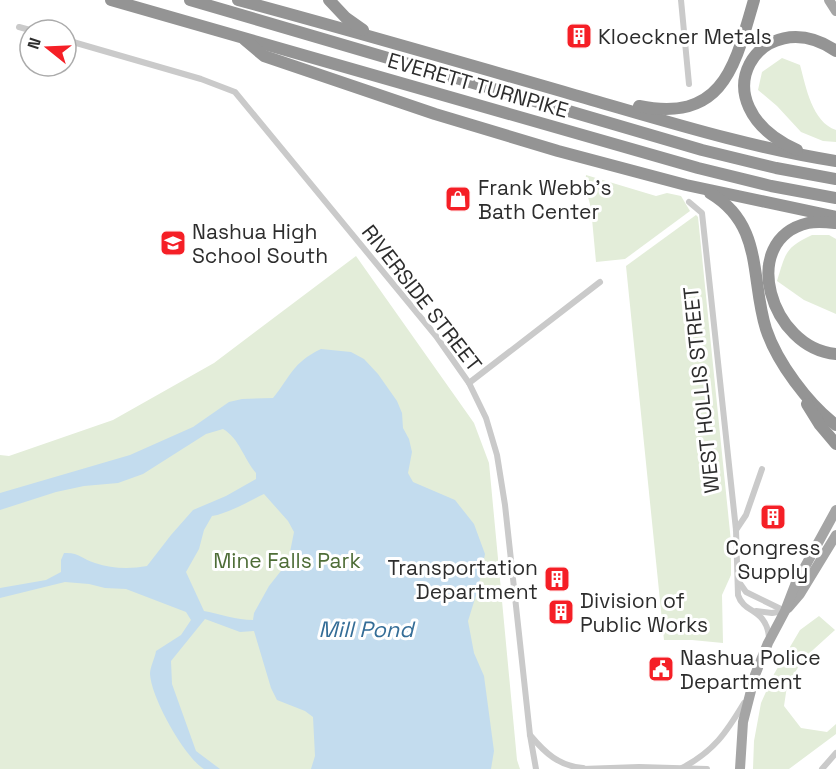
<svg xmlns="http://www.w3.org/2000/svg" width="836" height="769" viewBox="0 0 836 769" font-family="'Space Grotesk',sans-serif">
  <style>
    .green { fill: #e3edd9 }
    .water { fill: #c3dcee; fill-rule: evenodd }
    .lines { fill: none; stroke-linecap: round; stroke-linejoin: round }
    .street { stroke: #cacaca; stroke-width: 6 }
    .primary { stroke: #a5a5a5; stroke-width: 10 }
    .highway { stroke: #949494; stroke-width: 12 }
    .labels { text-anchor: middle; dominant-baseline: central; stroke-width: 6; stroke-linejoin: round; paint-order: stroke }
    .poi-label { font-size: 21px; fill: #2d2d2d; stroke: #fff; text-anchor: start }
    .street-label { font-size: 21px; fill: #2d2d2d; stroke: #fff }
    .park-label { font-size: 21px; fill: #4e6d37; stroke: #fff }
    .water-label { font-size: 22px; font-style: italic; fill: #346d97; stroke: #fff }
  </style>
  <rect width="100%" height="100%" fill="#fff"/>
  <g class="green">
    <path d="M782,58L800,65C806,87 812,122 836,130V142L823,141L801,132L777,106L758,90L762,72Z"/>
    <path d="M586,175L656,196L667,193L681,196L690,211L625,259L596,262L591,208L585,186Z"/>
    <path d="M696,215L698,217L731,542V575L722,595L723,643L692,640H664L626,266Z"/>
    <path d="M812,235H829L836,239V314L804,300L777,281C786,252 785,248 812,235Z"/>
    <path d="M356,256L474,423L489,463L517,760L520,769H0V455L9,456L113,420L214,363Z"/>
    <path d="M819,616L835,630L803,659L787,686L784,706L801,728L827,732L836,724V734L789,769H753L754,741L761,703L774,674L800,630Z"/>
  </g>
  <path class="water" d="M321,349L351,352L364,359L378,374L397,401L402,413L403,428L409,439L412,452L408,473L413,482L455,500L474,524L485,554L478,589L468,621L474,653L484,676L494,751L491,769H311L315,756L313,717L305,711L277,700L271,688L254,631L240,632L205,619L171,661L172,684L196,751L220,769H204C184,757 151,697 150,674C150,667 155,658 156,651L181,635L191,620L186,612L126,589L105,588L89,584L65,582L0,598V588L46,580L61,572V560L64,553C79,552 82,559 95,563C112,569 131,569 147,566L171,535L193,510L226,496L256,479V473C244,459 239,438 223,429L206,434L143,474L118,483L84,486L56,492L0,510V493L130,455L193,427L229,402L242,399L273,398C291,376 292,363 321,349ZM264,494L288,521L294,532L288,562L269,586L254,613L253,620C236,620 221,614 204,611L186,572L199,549L204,530L212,516C227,514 249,501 264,494Z"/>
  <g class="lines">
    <g class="street">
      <path d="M681,0L689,84"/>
      <path d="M19,27L30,30"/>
      <path d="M66,40L201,79L235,92L436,336L469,383L486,418L497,455L505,505L530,735L536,769"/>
      <path d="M689,202L702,213L736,530L738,595C744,614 766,608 769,637"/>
      <path d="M469,383L600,282"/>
      <path d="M736,530L746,515L762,469"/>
      <path d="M739,582L746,592L785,611"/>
      <path d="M756,611L772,613L784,611"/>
      <path d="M530,735C545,753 559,766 583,768"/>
      <path d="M682,768C714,751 726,733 744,703"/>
      <path d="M582,769L639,767L707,769"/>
      <path d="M822,769L836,753"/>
    </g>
    <g class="primary">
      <path d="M829,0L836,11"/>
      <path d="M788,608L800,594L836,535"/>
      <path d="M740,769L743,722L755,675L768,643L785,611L795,585L836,510"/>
    </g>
    <g class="highway">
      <path d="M111,0L698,168L771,186L836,198"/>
      <path d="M190,0L702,150L776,168L836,179"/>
      <path d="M238,0C350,30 460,62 571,94C659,119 746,147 836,161"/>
      <path d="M329,0L346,18L363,30"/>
      <path d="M245,40L264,56L435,114L558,151L686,185L836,217"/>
      <path d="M639,106C724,123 735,65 754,0"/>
      <path d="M797,150C694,103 761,0 836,51"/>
      <path d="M710,193C764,225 750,278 766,329C777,362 808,404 836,425"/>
      <path d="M835,223C826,222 817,221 808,223C737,240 771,349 836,354"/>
      <path d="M807,404L820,425L836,444"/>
    </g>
  </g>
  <defs>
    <g id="building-square" transform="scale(1.35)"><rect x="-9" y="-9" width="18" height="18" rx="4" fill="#f51f26" stroke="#fff"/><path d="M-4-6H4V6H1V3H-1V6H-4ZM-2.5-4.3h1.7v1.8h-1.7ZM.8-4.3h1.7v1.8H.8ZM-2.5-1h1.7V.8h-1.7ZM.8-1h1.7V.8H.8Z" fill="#fff"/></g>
    <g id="shop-square" transform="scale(1.35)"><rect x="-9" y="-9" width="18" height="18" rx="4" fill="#f51f26" stroke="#fff"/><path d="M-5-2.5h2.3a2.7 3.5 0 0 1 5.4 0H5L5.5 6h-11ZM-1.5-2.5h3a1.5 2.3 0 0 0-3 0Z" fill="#fff"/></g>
    <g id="school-square" transform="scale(1.35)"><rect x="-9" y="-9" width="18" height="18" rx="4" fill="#f51f26" stroke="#fff"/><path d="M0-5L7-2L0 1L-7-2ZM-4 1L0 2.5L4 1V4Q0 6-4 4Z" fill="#fff"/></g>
    <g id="civic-square" transform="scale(1.35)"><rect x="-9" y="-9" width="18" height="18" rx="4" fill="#f51f26" stroke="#fff"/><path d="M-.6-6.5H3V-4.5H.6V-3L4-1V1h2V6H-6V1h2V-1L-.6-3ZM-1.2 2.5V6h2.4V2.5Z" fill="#fff"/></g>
  </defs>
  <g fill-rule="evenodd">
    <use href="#building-square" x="579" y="36"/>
    <use href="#shop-square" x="458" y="199"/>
    <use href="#school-square" x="173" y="243"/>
    <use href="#building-square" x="773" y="517"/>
    <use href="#building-square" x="557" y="579"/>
    <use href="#building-square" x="561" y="612"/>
    <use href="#civic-square" x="661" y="669"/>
  </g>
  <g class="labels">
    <g class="poi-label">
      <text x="598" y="36">Kloeckner Metals</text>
      <text x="478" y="187">Frank Webb's<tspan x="478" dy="24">Bath Center</tspan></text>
      <text x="192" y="231">Nashua High<tspan x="192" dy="24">School South</tspan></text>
      <text x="773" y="547" text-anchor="middle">Congress<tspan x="773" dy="24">Supply</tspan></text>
      <text x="538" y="567" text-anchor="end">Transportation<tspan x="538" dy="24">Department</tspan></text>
      <text x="580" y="600">Division of<tspan x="580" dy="24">Public Works</tspan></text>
      <text x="680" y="657">Nashua Police<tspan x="680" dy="24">Department</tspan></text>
    </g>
    <g class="street-label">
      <text transform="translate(478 85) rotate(16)">EVERETT TURNPIKE</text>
      <text transform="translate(422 298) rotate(52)">RIVERSIDE STREET</text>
      <text transform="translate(701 390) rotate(-96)">WEST HOLLIS STREET</text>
    </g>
    <g class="park-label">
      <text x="287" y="560">Mine Falls Park</text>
    </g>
    <g class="water-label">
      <text x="366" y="629">Mill Pond</text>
    </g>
  </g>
  <g transform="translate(48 48) rotate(288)"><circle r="28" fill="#ffffff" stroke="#ababab" stroke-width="1.5"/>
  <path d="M0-4.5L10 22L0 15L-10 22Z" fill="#f51f26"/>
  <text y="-9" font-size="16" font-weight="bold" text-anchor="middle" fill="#2d2d2d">N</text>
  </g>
</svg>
